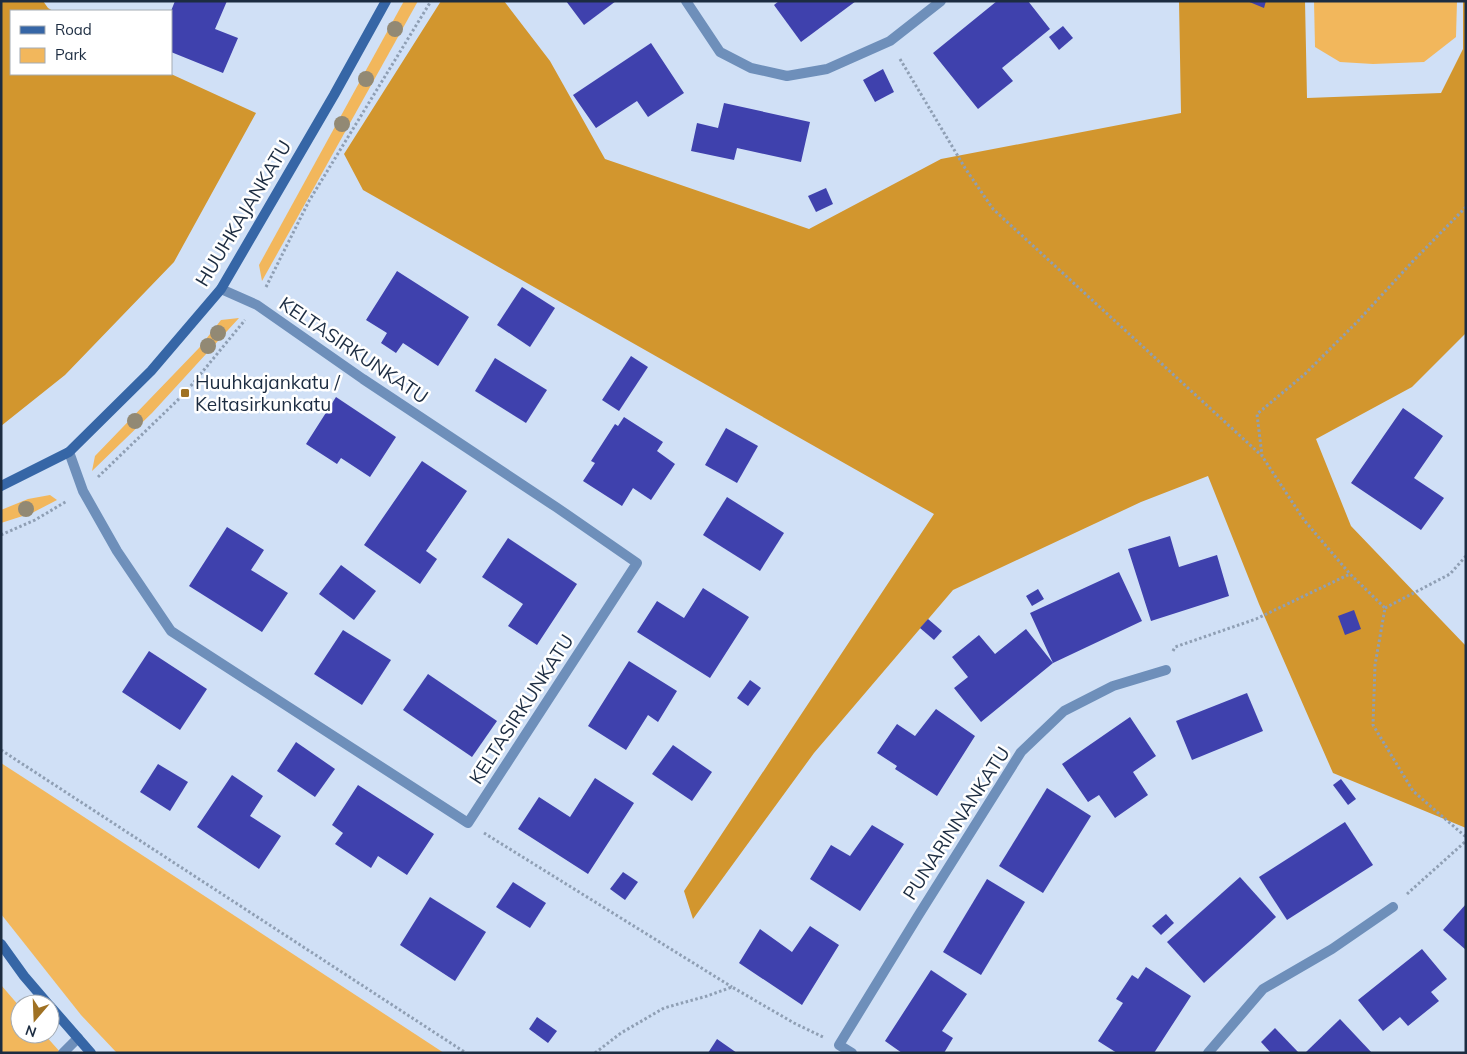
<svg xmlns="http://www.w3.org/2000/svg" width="1467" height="1054" viewBox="0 0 1467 1054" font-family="Mulish,sans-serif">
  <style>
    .green { fill: #f2b75c }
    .forest { fill: #d2962e }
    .building { fill: #3f41ad }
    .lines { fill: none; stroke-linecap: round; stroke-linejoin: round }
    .path { stroke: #8f9fb4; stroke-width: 3; stroke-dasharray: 2.5 2.5; stroke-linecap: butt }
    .street { stroke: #6e8fba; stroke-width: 10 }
    .secondary { stroke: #3666a6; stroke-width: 10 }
    .tree { fill: #928974 }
    .poi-dot { fill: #9f7123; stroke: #fff; stroke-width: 2 }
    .labels { text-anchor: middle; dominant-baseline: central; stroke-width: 5; stroke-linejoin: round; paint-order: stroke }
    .street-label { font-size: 19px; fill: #1c2c41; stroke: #fff }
    .poi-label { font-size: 19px; fill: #1c2c41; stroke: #fff; text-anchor: start }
  </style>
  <rect width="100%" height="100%" fill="#d0e0f6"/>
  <g class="green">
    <path d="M404,1H418L262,281L259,265Z"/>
    <path d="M1314,1H1457L1456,37L1424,62L1373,64L1340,62L1315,47Z"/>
    <path d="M239,318L152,413L92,471L95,456L199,348L221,320Z"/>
    <path d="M50,495L57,500L32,513L1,523V510L28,499Z"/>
    <path d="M1,763L55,798L444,1053H117L81,1015L1,914Z"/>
    <path d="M1,985L20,1007V1034H44L61,1053H1Z"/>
  </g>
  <g class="forest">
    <path d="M1,1H43L48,8L53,11H11V74H171L256,113L174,262L65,375L1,426Z"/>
    <path d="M441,1H504L550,61L605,159L809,229L941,159L1181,113L1179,1H1305L1307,98L1441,93L1463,49V1H1466V333L1412,387L1316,439L1351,526L1466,646V828L1333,773L1259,604L1208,476L1141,502L953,590L814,753L693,919L684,891L934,514L363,190L344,154Z"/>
  </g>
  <g class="building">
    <path d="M175,1H227L215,29L238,38L223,73L171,52V11Z"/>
    <path d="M566,1H616L584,25Z"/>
    <path d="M779,1H856L801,42L774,5Z"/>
    <path d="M997,1H1028L1050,29L1002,68L1013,81L978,109L933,53Z"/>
    <path d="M1247,1H1266L1264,8Z"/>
    <path d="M1063,26L1073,38L1059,50L1049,37Z"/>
    <path d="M651,43L684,93L648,117L637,101L596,128L573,95Z"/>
    <path d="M883,69L894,92L875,102L863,80Z"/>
    <path d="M724,103L810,122L801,162L737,148L734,160L691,151L697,123L718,128Z"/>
    <path d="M826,188L833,204L816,212L808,196Z"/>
    <path d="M397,271L469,317L438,366L403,343L396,353L381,343L387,333L366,320Z"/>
    <path d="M522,287L555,308L530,347L497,325Z"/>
    <path d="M631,356L648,367L619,411L602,400Z"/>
    <path d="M495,358L547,390L526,423L475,391Z"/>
    <path d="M336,397L396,437L370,477L341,458L337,464L306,444Z"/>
    <path d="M1403,408L1443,436L1414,478L1444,498L1421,530L1351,483Z"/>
    <path d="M624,417L663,442L657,451L675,464L651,500L633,488L622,506L583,481L595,463L591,461L615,424L618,426Z"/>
    <path d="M726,428L758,446L737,483L705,465Z"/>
    <path d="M422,461L467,491L426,551L437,559L420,584L364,545Z"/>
    <path d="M727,497L784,533L760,571L703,535Z"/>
    <path d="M227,527L264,550L251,570L288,593L262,632L189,586Z"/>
    <path d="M1170,536L1179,567L1217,555L1229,596L1151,621L1128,549Z"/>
    <path d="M508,538L577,584L537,645L508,626L523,604L482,577Z"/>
    <path d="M341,565L376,591L354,620L319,594Z"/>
    <path d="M1119,572L1142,621L1053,663L981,722L954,688L968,677L952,657L979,635L995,654L1026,629L1053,663L1030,613Z"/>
    <path d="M703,588L749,617L710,678L637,632L657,601L684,618Z"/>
    <path d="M1038,589L1044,599L1032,606L1026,596Z"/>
    <path d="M1354,610L1361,629L1345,635L1338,616Z"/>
    <path d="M928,619L942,631L934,640L920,628Z"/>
    <path d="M343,630L391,660L362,705L314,674Z"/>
    <path d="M149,651L207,689L180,730L122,692Z"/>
    <path d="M629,661L677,691L658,722L648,715L626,750L588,726Z"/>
    <path d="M428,674L497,721L472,757L403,710Z"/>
    <path d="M750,680L761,688L748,706L737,698Z"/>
    <path d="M1247,693L1263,731L1192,760L1176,721Z"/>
    <path d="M936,709L975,736L937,796L895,769L897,766L877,753L897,724L915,736Z"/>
    <path d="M1130,717L1156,756L1133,772L1148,795L1115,818L1099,795L1088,802L1062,764Z"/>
    <path d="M296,742L335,769L315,797L277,771Z"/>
    <path d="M673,745L712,772L692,801L652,774Z"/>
    <path d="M158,764L188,782L170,811L140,792Z"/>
    <path d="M232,775L263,796L250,816L281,836L259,869L197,827Z"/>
    <path d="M595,778L634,803L588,874L518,829L539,797L570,817Z"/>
    <path d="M1341,779L1356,799L1348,805L1333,785Z"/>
    <path d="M358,785L434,834L407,875L378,856L371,868L335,844L343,833L332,825Z"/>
    <path d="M1047,788L1091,816L1043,893L999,866Z"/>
    <path d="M1345,822L1373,865L1287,920L1259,877Z"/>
    <path d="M872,825L904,844L860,911L810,879L831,845L850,856Z"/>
    <path d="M623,872L638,882L625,900L610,889Z"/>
    <path d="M1240,877L1276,917L1204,983L1167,942Z"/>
    <path d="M987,879L1025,902L981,975L943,952Z"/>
    <path d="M513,882L546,903L530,928L496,907Z"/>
    <path d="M430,897L486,932L455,981L400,945Z"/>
    <path d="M1466,904V950L1443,930Z"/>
    <path d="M1166,914L1174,923L1161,935L1152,926Z"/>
    <path d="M810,926L839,945L802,1005L739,963L760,929L792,952Z"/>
    <path d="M1422,949L1447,979L1431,992L1439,1001L1408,1026L1400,1017L1383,1031L1358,1000Z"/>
    <path d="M1146,967L1191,996L1154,1053H1117L1098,1041L1123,1003L1116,999L1132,975L1138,979Z"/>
    <path d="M931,970L967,994L942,1031L953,1038L944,1053H902L885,1041Z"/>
    <path d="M537,1017L557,1031L548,1043L529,1029Z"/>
    <path d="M1340,1019L1372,1053H1305Z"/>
    <path d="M1275,1028L1299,1053H1271L1261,1042Z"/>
    <path d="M717,1039L737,1053H708Z"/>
  </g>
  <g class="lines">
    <g class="path">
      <path d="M900,59L965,168L993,209L1261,455"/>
      <path d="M1466,207L1414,260L1358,321L1305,374L1257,414L1262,456L1304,520L1350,574L1385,608L1375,665L1373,725L1413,791L1466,837"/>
      <path d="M266,287L309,201L431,1"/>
      <path d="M98,477L185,393L245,320"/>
      <path d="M1,535L35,520L67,501"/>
      <path d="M1385,608L1450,574L1466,556"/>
      <path d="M1173,651L1175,647L1256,619L1350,574"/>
      <path d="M1,750L466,1053"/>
      <path d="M484,833L732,987"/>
      <path d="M1407,894L1466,841"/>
      <path d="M595,1053L621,1033L664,1008L707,996L732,987L794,1023L823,1037"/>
    </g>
    <g class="street">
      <path d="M686,1L720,52L751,68L787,76L827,69L890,41L941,1"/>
      <path d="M69,452L83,491L117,551L171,631L468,823L637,563L556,507L363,379L257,305L221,289"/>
      <path d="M63,1053L78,1038"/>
      <path d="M852,1053L839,1045L918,916L1021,752L1064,711L1113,686L1166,670"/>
      <path d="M1208,1053L1263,989L1332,949L1393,907"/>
    </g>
    <g class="secondary">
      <path d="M1,486L69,452L151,371L221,289L334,95L386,1"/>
      <path d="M1,944L24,976L48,1004"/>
      <path d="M50,1006L91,1053"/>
    </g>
  </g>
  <g class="tree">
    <circle cx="395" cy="29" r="8"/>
    <circle cx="366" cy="79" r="8"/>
    <circle cx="342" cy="124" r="8"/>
    <circle cx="218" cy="333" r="8"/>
    <circle cx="208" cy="346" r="8"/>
    <circle cx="135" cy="421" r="8"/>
    <circle cx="26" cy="509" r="8"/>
  </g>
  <rect class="poi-dot" x="180" y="388" width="10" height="10" rx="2.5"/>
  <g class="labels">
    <g class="street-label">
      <text transform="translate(243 213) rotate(-59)">HUUHKAJANKATU</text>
      <text transform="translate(354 350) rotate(34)">KELTASIRKUNKATU</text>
      <text transform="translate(521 709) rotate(-57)">KELTASIRKUNKATU</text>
      <text transform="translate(956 823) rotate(-57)">PUNARINNANKATU</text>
    </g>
    <g class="poi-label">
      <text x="195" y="382">Huuhkajankatu /<tspan x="195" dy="22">Keltasirkunkatu</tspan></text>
    </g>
  </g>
  <rect width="1467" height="1054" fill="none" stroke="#1c2c41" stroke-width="5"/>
  <rect x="10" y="10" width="162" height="65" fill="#ffffff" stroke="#a4abb3"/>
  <rect x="20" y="26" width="25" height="8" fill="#3666a6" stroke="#a4abb3"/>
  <text x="55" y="35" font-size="15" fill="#1c2c41">Road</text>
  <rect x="20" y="48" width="25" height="15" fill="#f2b75c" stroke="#a4abb3"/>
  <text x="55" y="60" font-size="15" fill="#1c2c41">Park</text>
  <g transform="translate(35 1019) rotate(199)"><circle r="24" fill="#ffffff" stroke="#a4abb3"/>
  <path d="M0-4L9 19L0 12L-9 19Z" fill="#9f7123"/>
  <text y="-8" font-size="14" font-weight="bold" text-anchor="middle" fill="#1c2c41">N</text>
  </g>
</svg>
